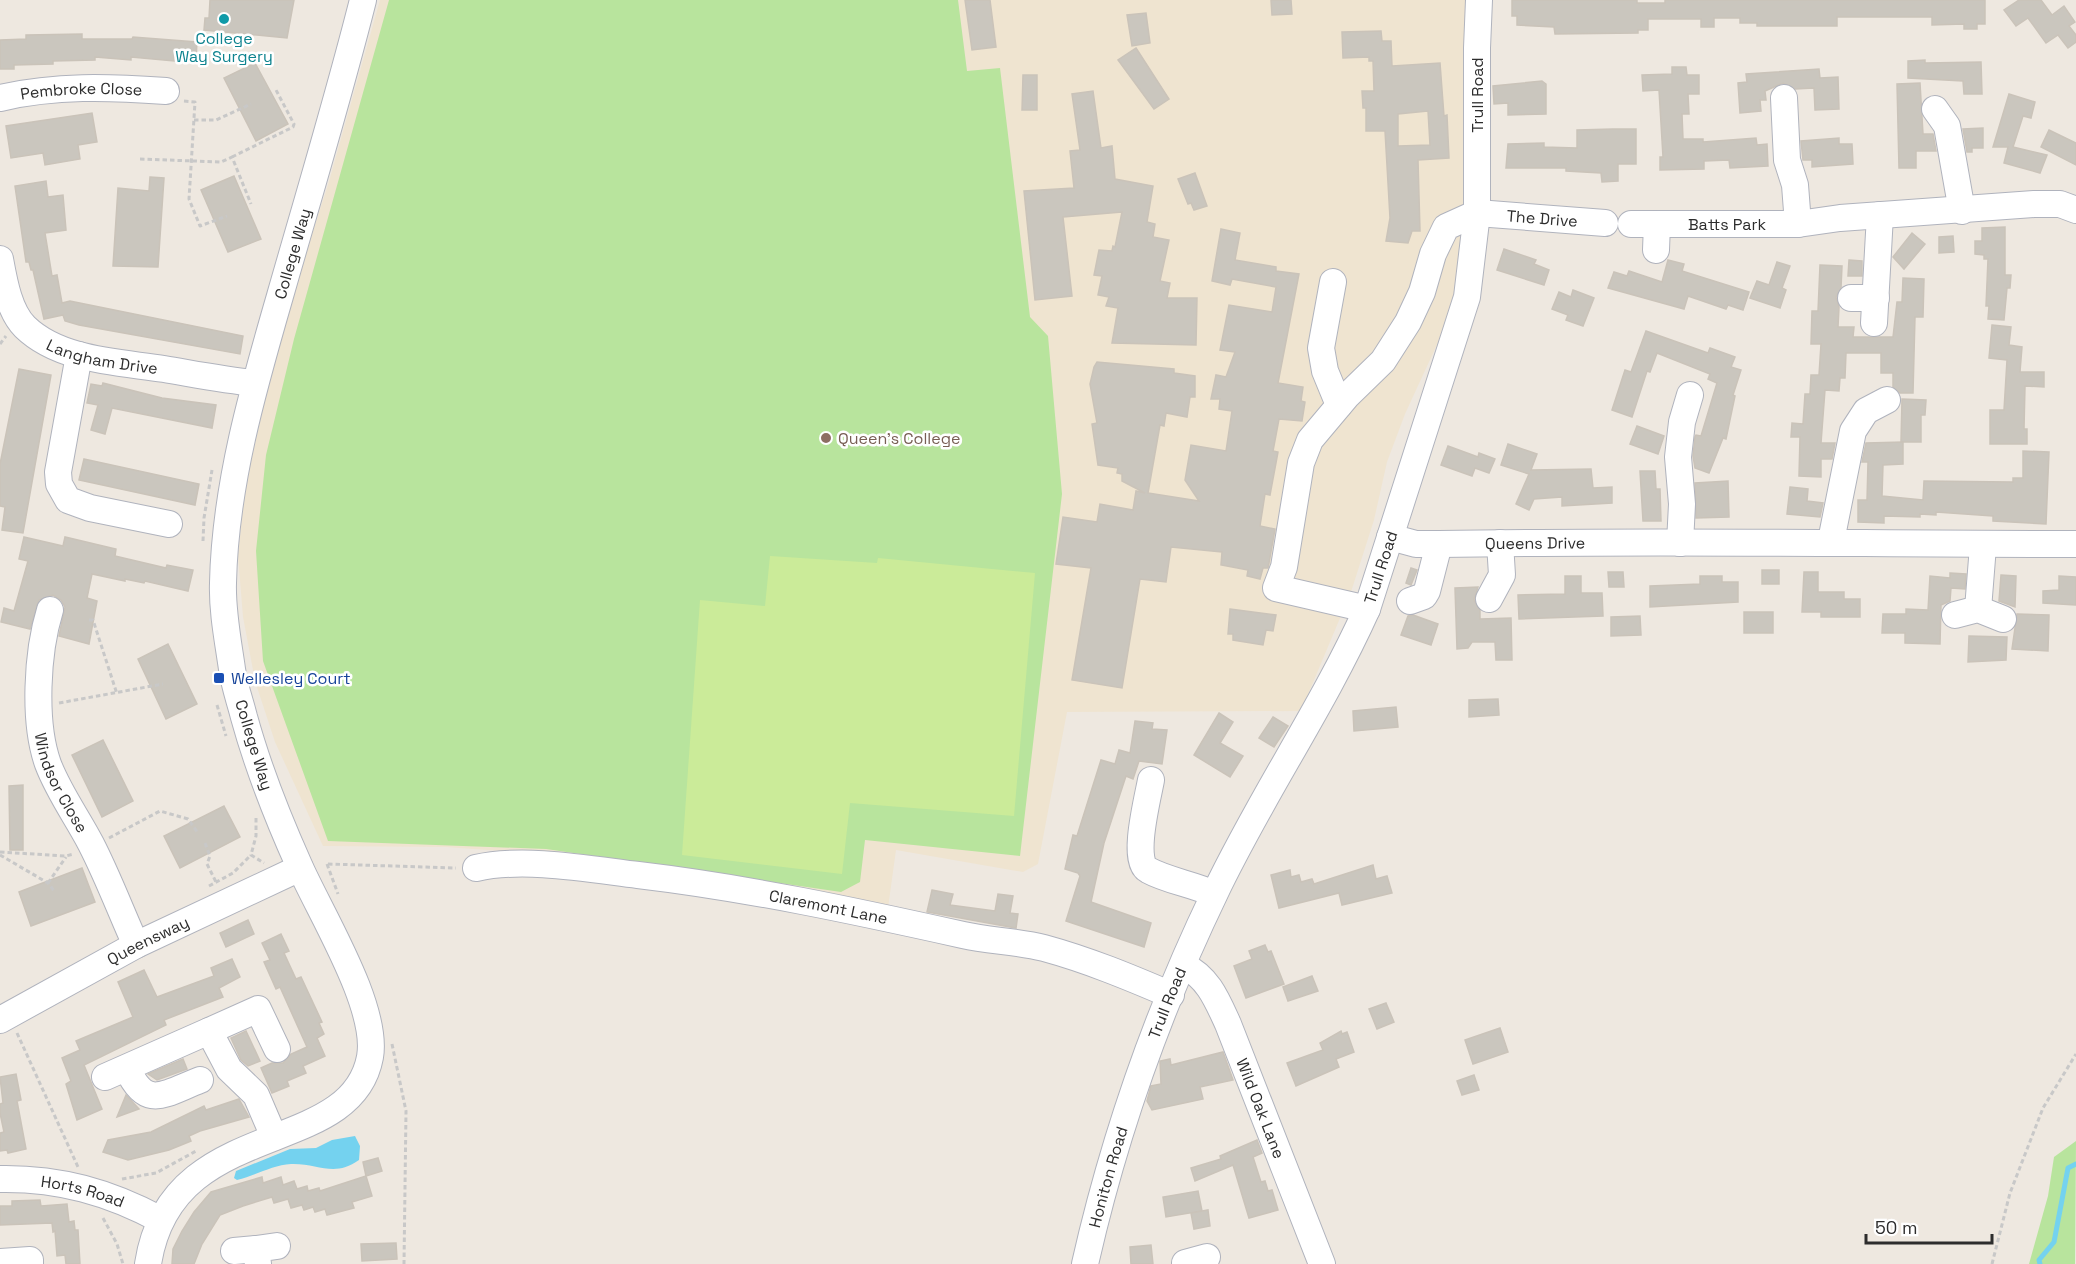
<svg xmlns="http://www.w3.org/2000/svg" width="2076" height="1264" viewBox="0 0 2076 1264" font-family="'Space Grotesk',sans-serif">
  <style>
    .education { fill: #efe4d0 }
    .green { fill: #b8e49d }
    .pitch { fill: #cbeb99 }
    .water { fill: #74d2ef }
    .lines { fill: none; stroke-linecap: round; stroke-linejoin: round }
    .stream { stroke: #74d2ef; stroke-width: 5 }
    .building { fill: #cac6be; stroke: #cac3b9; stroke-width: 1.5; fill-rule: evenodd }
    .minor-casing { stroke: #b0b3bd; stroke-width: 28 }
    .path { stroke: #c8c8c8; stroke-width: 3; stroke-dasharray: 4.5 3; stroke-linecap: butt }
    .minor { stroke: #fff; stroke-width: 26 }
    .culture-dot { fill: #0f9aa8; stroke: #fff; stroke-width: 2 }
    .education-dot { fill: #8d6e63; stroke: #fff; stroke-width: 2 }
    .transit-dot { fill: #1a4fb4; stroke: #fff; stroke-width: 2 }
    .labels { text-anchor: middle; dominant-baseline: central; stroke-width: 5; stroke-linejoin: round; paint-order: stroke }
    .culture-label { font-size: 16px; fill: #0d838f; stroke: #fff }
    .street-label { font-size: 16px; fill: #2d2d2d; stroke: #fff }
    .education-label { font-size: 16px; fill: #785e54; stroke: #fff; text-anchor: start }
    .transit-label { font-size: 16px; fill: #164399; stroke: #fff; text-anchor: start }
  </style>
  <rect width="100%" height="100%" fill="#eee8e0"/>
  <path class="education" d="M380,0H1465L1466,160L1462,238L1452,312L1405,414L1387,462L1374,520L1351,592L1301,711L1067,712L1038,864L1023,872L896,850L888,908L850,897L706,871L548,854L445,847L323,846L275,742L255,681L243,617L238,556L245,487L266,395L293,292L328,185Z"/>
  <g class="green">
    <path d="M389,0H958L967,71L1000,68L1030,317L1048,336L1062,494L1020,856L865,840L860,882L841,892L546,849L328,841L263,661L256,551L266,455L294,339Z"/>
    <path d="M2076,1141L2075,1264H2029L2048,1196L2054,1157Z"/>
  </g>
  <path class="pitch" d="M770,556L877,563L878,558L1035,573L1014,816L850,803L842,874L682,855L700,600L765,606Z"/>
  <path class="water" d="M355,1136L360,1146L359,1160C334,1178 318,1163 291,1164C272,1165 255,1176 237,1180L234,1178L236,1171L290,1149L316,1148L332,1140Z"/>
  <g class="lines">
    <path class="stream" d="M2040,1264L2039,1260L2054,1242L2068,1168L2076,1164"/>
  </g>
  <g class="building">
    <path d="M210,0H294L287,38L204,30L205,18H209Z"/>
    <path d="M965,0H990L996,47L972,50Z"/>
    <path d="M1271,0H1291L1292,14L1272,15Z"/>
    <path d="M1512,0H1637V3H1665V0H1985V24H1977V29H1964V24L1932,25V17H1837V26H1757V23H1740V18H1714V27H1701V19H1648V30H1638V33L1555,34L1554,27L1517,25V16H1512Z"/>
    <path d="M2019,0H2041L2052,15L2064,6L2075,22L2069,26L2076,35V42L2068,48L2058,35L2046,43L2028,18L2016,26L2004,10Z"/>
    <path d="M1146,13L1150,43L1132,46L1127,15Z"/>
    <path d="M1381,31L1382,41H1391L1392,66L1440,63L1444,116L1447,115L1449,158L1418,160L1420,231H1412L1408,243L1386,241L1390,218L1385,131H1366V108H1363L1362,91H1374L1373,61H1369V57L1343,58L1342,32ZM1428,111L1430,145L1398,146V114Z"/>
    <path d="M82,34V39H132L133,37L197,42L196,59L174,57V61L131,57V60L95,57V60L53,61V64L14,65V69H0V40L26,39V35Z"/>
    <path d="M1136,48L1169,99L1154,109L1118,60Z"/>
    <path d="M1925,60V63L1981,62L1982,94H1964L1963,81L1908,78V61Z"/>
    <path d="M255,63L288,124L256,141L224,78Z"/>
    <path d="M1672,67H1686L1687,75H1699V94H1688L1689,114H1682L1683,139H1703V142L1756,138L1757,145L1767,144L1768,166L1730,168L1729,160L1704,161V169L1660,170V157H1663L1659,90L1643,91L1642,75L1672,74Z"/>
    <path d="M1819,69L1820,78L1838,77L1839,109L1815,110L1814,88L1795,89L1783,83L1765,91L1766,100H1760L1761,111L1740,113L1738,83L1747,82L1746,74Z"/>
    <path d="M1023,75H1037V110H1022Z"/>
    <path d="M1542,81L1546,84V114L1508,115V103L1494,104L1493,86Z"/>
    <path d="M1920,83L1923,134H1933L1936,151H1916V168H1899L1897,84Z"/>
    <path d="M1093,91L1101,148L1112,146L1115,179L1153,186L1147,222L1155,224L1153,237L1169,240L1160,281L1170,283L1167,298H1197L1196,345L1112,343L1118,308L1106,306L1109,297L1098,295L1102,276L1094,275L1099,250L1112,251L1113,246L1115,247L1122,212L1063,217L1072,296L1035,300L1024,191L1074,188L1070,151L1080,150L1072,94Z"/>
    <path d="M2009,94L2035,102L2031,118L2023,116L2013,147L2047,155L2040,173L2004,163L2008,147H1993Z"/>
    <path d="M92,113L97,142L78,145L80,159L45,165L43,153L11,158L6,126Z"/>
    <path d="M1983,128V148H1972V152H1967L1963,129Z"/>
    <path d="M1613,129H1636V164H1618V181L1602,182L1601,173L1566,171V168H1506L1508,144L1544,143V147L1577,148V130Z"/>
    <path d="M2049,130L2076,143V165L2041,147Z"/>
    <path d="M1839,138V144H1852L1853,164L1812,167V160H1803L1801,141Z"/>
    <path d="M1195,173L1207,206L1194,210L1191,203L1188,204L1178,179Z"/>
    <path d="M234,176L261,239L228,252L201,190Z"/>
    <path d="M150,177L164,178L158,267L113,266L118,188L149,191Z"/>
    <path d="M46,181L48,197L63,195L66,230L45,233L52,276L57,275L62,303L70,301L243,336L240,354L79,325L65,321L63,315L44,319L33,270H31L29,262H26L15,186Z"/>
    <path d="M2005,227V275H2011L2010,288H2007L2004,320L1988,319L1989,306H1986L1988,259H1984V255L1975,254V241H1982V228Z"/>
    <path d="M1221,229L1240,233L1235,260L1276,267V271L1299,274L1278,383L1303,387L1301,401L1305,402L1302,421L1279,419L1273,451L1278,452L1270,495L1265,494L1260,526L1275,529L1269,563L1268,568H1263L1260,579L1247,576L1248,570L1221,565L1222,552L1171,547L1166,582L1140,579L1122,688L1072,680L1091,568L1056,564L1063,517L1097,522L1100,504L1133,510L1136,491L1145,493L1122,481V474L1117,473L1118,468L1098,465L1092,424L1097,423L1090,384L1094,367L1097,362L1174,369V373L1195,376V397H1190L1187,417L1166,413L1164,426L1160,425L1148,493L1199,501L1185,480L1191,445L1226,451L1232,411L1219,409L1220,399H1211L1216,375L1226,377L1235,352L1220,350L1229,305L1272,312L1276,287L1232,279L1230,285L1212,281Z"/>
    <path d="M1912,233L1925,244L1904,269L1893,257Z"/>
    <path d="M1953,236L1954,252L1939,253V237Z"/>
    <path d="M1504,249L1536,260L1534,264L1549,270L1544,285L1497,270Z"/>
    <path d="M1668,260L1684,264L1682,271L1749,292L1743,310L1728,305L1726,309L1688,296L1684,309L1608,288L1614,272L1627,276L1629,271L1662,282Z"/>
    <path d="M1849,260L1862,261V276H1848Z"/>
    <path d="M1777,262L1790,266L1782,288L1786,290L1780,308L1750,298L1757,281L1769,285Z"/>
    <path d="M1820,265L1842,266L1841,288L1836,297L1839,307L1838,327H1854L1853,337H1893L1897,302H1902L1903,278L1924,279L1923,317H1915L1913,393H1900L1893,387V373H1881V353H1846L1845,378H1840L1839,391L1825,390L1821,443H1835L1832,459H1821V477L1799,476L1800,437H1791L1792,423L1803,424L1805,394H1810L1811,375H1819L1821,344H1811L1812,311H1818Z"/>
    <path d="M1573,290L1594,298L1583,326L1566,320L1568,315L1552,309L1559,292L1571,297Z"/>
    <path d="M1992,325L2011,327L2009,345L2022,347L2020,372H2044V387L2025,386L2024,429H2027V444H1990V410H2004L2007,360L1989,358Z"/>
    <path d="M1646,331L1708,353L1710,348L1735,357L1731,367L1741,370L1733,395L1735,396L1726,439L1723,438L1709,473L1695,468L1693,456L1695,437L1696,435L1701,436L1717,383L1708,379L1710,374L1657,353L1650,372L1647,371L1632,417L1612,410L1625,370L1631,372Z"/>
    <path d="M19,369L51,375L23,533L2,530L5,507L0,506V464Z"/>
    <path d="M103,383L162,398L216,405L212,428L112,408L105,434L91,430L98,405L87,403L91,384L102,386Z"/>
    <path d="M1902,399L1926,400L1925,415H1921V442H1901Z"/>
    <path d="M1637,426L1664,436L1658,454L1630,444Z"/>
    <path d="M1903,442V464L1883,465L1882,496L1923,500L1924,481L2013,482V478H2023V451L2049,452L2046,524L1993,521V516L1936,512V515L1920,514V517L1884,516V523L1858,522V500H1867L1868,462H1862L1866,443Z"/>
    <path d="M1508,444L1537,454L1531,470L1591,469L1593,488L1612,487V503L1562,506V497L1534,499L1529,510L1516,504L1529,474L1501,465Z"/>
    <path d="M1448,446L1478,457L1479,453L1495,459L1489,473L1475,468L1472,476L1441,465Z"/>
    <path d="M84,459L199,484L195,505L79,480Z"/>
    <path d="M1640,471H1655L1656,489H1660L1661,521H1643Z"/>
    <path d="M1728,481L1729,517L1696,518L1695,483Z"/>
    <path d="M1790,487L1808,489L1807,501L1823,503L1820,517L1787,514Z"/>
    <path d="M24,537L63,546L65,537L116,549L115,556L166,568L167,565L193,570L188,591L145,581L144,583L125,579V581L92,574L87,598L97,601L89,644L59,636L65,607L61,600L53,595L39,600L30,629L1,622L4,608L14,611L28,561L19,559Z"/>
    <path d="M1411,568L1417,570L1411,585L1406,583Z"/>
    <rect x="1762" y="570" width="17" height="14"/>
    <path d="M1608,572H1623L1624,587H1609Z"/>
    <path d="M1804,572H1818V592H1844V599H1860V617H1821V612H1802Z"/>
    <path d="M1950,573L1966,574L1965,589L1951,588L1950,601L1941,605L1940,644L1905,643V633H1882L1883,614H1906V609L1928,610L1930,576L1950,578Z"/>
    <path d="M2001,575L2016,576L2015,607L1999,601Z"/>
    <path d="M1565,576H1581V593H1602L1603,616L1519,619L1518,595L1565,594Z"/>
    <path d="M1700,576H1722V582H1738V602L1650,607V586L1700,584Z"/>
    <path d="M2059,576L2076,577V605L2043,603V591L2059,590Z"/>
    <path d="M1478,587L1474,600L1480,610V619L1511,618L1512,660H1496L1495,642H1472L1468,648L1457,649L1455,588Z"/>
    <path d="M1230,609L1276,615L1273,631L1266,630L1263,645L1233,640V634H1228Z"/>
    <rect x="1744" y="612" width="29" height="21"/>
    <path d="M2017,614L2049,615L2048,651L2012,649Z"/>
    <path d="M1413,615L1438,624L1431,645L1401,635L1408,616Z"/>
    <path d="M1640,616L1641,635L1611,636V617Z"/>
    <path d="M1969,636L2007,637L2006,660L1968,662Z"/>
    <path d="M168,644L197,704L166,719L138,659Z"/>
    <path d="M1498,699L1499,715L1469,717V700Z"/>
    <path d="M1396,707L1398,727L1354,731L1353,711Z"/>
    <path d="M1219,713L1233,722L1220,743L1243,756L1230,777L1194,755Z"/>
    <path d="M1273,717L1288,726L1274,747L1259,738Z"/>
    <path d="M1135,721L1153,723L1152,729L1167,730L1162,764L1139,761L1133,779L1126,776L1104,843L1091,902L1151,923L1144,947L1066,921L1080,876L1078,873L1065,869L1073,835L1077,836L1101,760L1115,764L1119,750L1130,753Z"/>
    <path d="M103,740L133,801L102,817L72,755Z"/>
    <path d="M23,785V850H10L9,786Z"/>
    <path d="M224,806L240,837L180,868L164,836Z"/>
    <path d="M1373,865L1376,879L1387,876L1392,893L1342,905L1339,893L1279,908L1271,875L1290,870L1291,877L1299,875L1301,882L1312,879L1314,884Z"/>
    <path d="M82,868L95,902L31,926L19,892Z"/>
    <path d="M932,890L953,894L950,905L995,911L998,894L1013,896L1010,913L1018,914L1016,928L927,912Z"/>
    <path d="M248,920L254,934L226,947L220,933Z"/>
    <path d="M281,934L289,951L284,953L296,979L301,977L322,1022L319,1023L324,1034L317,1038L325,1056L303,1066L306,1073L287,1081L289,1086L272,1093L261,1068L272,1063H283L291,1054L307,1047L280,987L276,989L264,962L270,960L262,943Z"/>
    <path d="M1265,945L1268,952L1271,951L1284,984L1246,998L1234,966L1252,959L1249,951Z"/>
    <path d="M232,959L240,977L219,988L223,997L164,1020L166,1025L84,1065L102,1109L77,1120L66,1084L71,1081L62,1058L80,1050L76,1041L133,1017L118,982L144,970L157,997L214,976L211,968Z"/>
    <path d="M1312,976L1318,991L1288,1001L1283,987Z"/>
    <path d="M1386,1003L1394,1022L1377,1029L1369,1009Z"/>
    <path d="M1500,1028L1508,1052L1473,1064L1465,1040Z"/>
    <path d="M246,1031L260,1061L248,1066L241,1060L231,1038Z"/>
    <path d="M1341,1031L1342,1034L1347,1032L1354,1052L1336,1059L1339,1067L1296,1086L1287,1063L1323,1050L1320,1043Z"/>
    <path d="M1223,1052L1233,1080L1200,1087L1203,1099L1152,1110L1147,1101L1151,1086L1161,1084L1160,1061L1170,1059L1171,1065Z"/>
    <path d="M183,1059L187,1069L157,1080L148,1074Z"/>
    <path d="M16,1074L21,1100L17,1101L26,1149L8,1153L7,1150L0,1151V1133L4,1132L0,1113V1104L3,1103L0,1077Z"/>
    <path d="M1474,1075L1479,1090L1462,1095L1457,1081Z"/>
    <path d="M126,1095L139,1109L117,1117Z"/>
    <path d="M239,1099L249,1117L200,1131L189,1136L191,1141L169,1150L128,1160L103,1152L108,1140L151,1132L204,1106L206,1110Z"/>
    <path d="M1257,1140L1262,1153L1253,1157L1261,1182L1265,1181L1268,1191L1272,1190L1278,1210L1249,1218L1233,1165L1195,1181L1191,1168L1221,1159L1220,1156Z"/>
    <path d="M378,1158L382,1171L366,1176L372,1196L352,1202L354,1208L327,1215L325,1209L315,1212L313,1207L304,1210L302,1205L291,1208L288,1199L274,1203L272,1197L243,1206L220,1215L202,1244L194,1264H172L173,1249L182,1231L194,1212L211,1192L262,1177L263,1183L281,1177L283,1185L294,1181L297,1189L307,1186L308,1191L319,1188L320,1191L366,1176L363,1162Z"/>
    <path d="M1198,1191L1202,1211L1166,1217L1163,1197Z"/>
    <path d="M40,1200L41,1206L67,1204L69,1222L74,1221L75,1230H78L80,1264H66L65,1255L57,1256L55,1231L53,1232L52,1223L0,1225V1206H12V1201Z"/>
    <path d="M1208,1210L1210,1226L1194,1229L1191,1213Z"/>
    <path d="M396,1243L397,1259L362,1261L361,1244Z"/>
    <path d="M1151,1245L1153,1264H1131L1130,1247Z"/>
  </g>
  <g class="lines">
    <g class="minor-casing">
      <g id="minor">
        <path id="s1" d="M0,98C56,85 109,87 166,91"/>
        <path d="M1784,98L1787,160L1795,185L1798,224"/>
        <path d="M1935,109L1947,126L1962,211"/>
        <path id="s2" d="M1631,224H1798L1840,218L2034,204H2060L2076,210"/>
        <path d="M1656,250L1657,224"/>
        <path id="s3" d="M0,259C4,281 9,311 25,327C60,361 120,362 164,369C194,374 224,380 255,383"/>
        <path d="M1333,282L1321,348L1325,371L1339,405"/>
        <path d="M1851,298H1876"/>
        <path d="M1874,323L1880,215"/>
        <path d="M79,355L58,472L59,484L68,500L90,508L169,524"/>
        <path id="s4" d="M1390,537L1416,544H1439C1652,540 1864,544 2076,544"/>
        <path d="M1831,541L1853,431L1866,411L1887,400"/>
        <path d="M1680,543L1682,504L1678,457L1682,422L1690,395"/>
        <path d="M1489,599L1502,575L1500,543"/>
        <path d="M1410,601L1424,596L1427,591L1439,544"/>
        <path id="s5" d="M1367,609L1276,588L1284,567L1301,463L1310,440L1347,396L1383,361L1408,322L1422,292L1433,254L1446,227L1477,213L1605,223"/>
        <path d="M1978,609L1983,546"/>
        <path id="s6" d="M50,610C37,652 33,722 48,764C59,793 77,817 91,844C108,877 121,912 136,945"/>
        <path d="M1955,615L1978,609L2003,619"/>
        <path d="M1151,780C1148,797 1131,862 1148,870C1168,881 1193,884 1214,894"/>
        <path id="s7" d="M476,868C524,857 589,869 638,875C748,888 855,911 963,935C989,941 1017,941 1044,948C1088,960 1129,977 1171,995"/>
        <path id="s8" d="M1184,966C1208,977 1217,1000 1228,1024L1322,1264"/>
        <path id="s9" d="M0,1020L136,945L300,868"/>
        <path d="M209,1031L258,1009L277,1049"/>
        <path d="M127,1068C146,1111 164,1094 200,1080"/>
        <path d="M105,1077L209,1031L229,1069L256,1095L274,1137"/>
        <path id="s10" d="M0,1179C59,1178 109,1192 161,1220"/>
        <path d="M234,1251L256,1249"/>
        <path d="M0,1262L30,1260V1264"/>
        <path d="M1185,1263L1207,1257"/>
        <path id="s11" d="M148,1264C171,1114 351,1160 370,1057C379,1007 320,913 299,865C277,816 258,768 244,717C240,701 234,685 232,669C228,641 222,611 223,583C225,486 253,389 280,296C308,198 338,99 363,0"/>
        <path d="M258,1264L256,1249L277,1246"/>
        <path id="s12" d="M1085,1264C1114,1136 1158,1011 1215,893C1261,796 1323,707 1367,609L1467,297L1477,213V48L1479,0"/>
      </g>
    </g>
    <g class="path">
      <path d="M184,101L195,102L189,199L200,226L227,216"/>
      <path d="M194,120H216L251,104"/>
      <path d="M232,157L293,127L294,124L276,90L274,91"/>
      <path d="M140,159L221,162L232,157L251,204"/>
      <path d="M0,344L6,336"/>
      <path d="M203,541L204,518L212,470"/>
      <path d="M89,620H93L117,694"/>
      <path d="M59,703L163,684"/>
      <path d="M217,705L226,736"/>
      <path d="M256,818V836L251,855L264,863"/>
      <path d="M109,838L160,811L188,819L198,833"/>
      <path d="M205,843L210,856L207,864L216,882"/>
      <path d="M0,852L66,856L74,854"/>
      <path d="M0,855L48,883L55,892"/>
      <path d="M327,864L338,894"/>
      <path d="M328,864L456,868"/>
      <path d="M48,883L66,857"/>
      <path d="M209,886L233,873L251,855"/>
      <path d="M17,1033L78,1167"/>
      <path d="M392,1044L406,1111L404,1264"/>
      <path d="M122,1179L156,1173L196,1151"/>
      <path d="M103,1218L117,1244L123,1264"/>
      <path d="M1992,1264L2010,1193L2043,1108L2076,1054"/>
    </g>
    <use href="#minor" class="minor"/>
  </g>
  <circle class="culture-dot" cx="224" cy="19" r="6"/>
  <circle class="education-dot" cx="826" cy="438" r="6"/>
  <rect class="transit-dot" x="213" y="672" width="12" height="12" rx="3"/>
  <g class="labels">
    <g class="culture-label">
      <text x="224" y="38">College<tspan x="224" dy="18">Way Surgery</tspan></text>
    </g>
    <g class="street-label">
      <text stroke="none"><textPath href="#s1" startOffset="82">Pembroke Close</textPath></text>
      <text transform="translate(1477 95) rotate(-90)">Trull Road</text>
      <text stroke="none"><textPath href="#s5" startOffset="602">The Drive</textPath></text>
      <text stroke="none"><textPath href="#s2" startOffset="96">Batts Park</textPath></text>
      <text stroke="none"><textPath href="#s11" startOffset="1160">College Way</textPath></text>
      <text stroke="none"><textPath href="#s3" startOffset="158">Langham Drive</textPath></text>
      <text stroke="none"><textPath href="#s4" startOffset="146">Queens Drive</textPath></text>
      <text stroke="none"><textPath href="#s12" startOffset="760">Trull Road</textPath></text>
      <text transform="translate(254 745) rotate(73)">College Way</text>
      <text stroke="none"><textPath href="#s6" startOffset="178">Windsor Close</textPath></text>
      <text stroke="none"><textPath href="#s7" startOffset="356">Claremont Lane</textPath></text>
      <text stroke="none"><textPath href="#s9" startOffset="168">Queensway</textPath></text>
      <text stroke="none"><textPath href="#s12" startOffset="274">Trull Road</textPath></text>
      <text stroke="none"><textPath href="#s8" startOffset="165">Wild Oak Lane</textPath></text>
      <text stroke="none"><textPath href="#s12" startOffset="90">Honiton Road</textPath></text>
      <text stroke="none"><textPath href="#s10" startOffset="84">Horts Road</textPath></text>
    </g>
    <g class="education-label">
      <text x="838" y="438">Queen's College</text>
    </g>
    <g class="transit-label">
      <text x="231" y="678">Wellesley Court</text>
    </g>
  </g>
  <path d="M1866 1234v9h126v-9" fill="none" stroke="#2d2d2d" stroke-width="3"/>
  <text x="1875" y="1234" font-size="18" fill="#2d2d2d" stroke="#ffffff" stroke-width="4.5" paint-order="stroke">50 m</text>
</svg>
